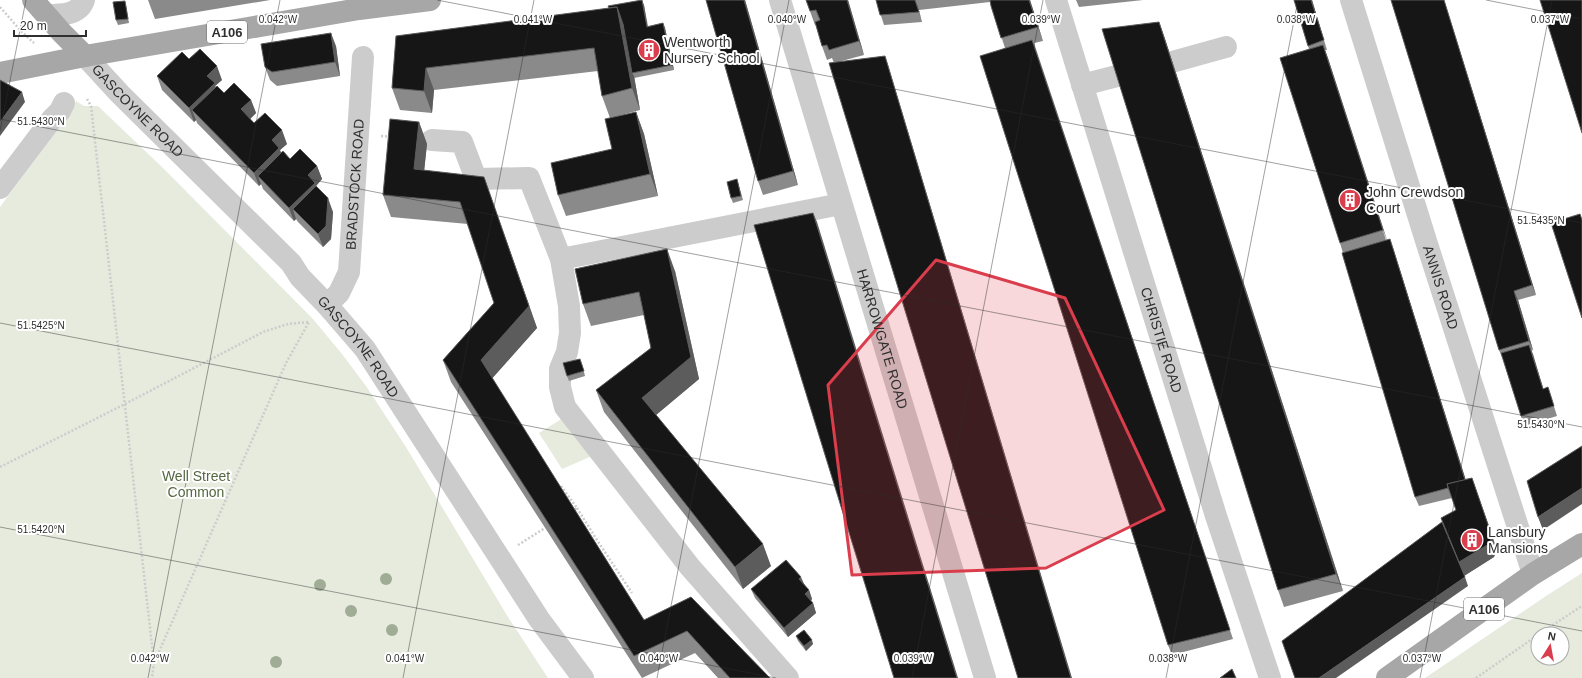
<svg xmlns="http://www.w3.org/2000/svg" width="1582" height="678" viewBox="0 0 1582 678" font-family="Arial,sans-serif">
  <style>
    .green { fill: #e6ebde; fill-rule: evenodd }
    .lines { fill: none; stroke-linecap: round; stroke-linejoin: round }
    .path { stroke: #ccc; stroke-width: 2.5; stroke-dasharray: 2 2; stroke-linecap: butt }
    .minor { stroke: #ccc; stroke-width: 22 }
    .major { stroke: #a7a7a7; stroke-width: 22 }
    .tree { fill: #a0ac95 }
    .wall { fill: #8a8a8a }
    .shaded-wall { fill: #5c5c5c }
    .building { fill: #161616; stroke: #5c5c5c }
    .marked { fill: #da3d4c; fill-opacity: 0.2; stroke: #da3d4c; stroke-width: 3; stroke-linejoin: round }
    .ticks { fill: none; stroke: #2f2f2f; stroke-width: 1; stroke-opacity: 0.45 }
    .labels { text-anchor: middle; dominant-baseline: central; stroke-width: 4; stroke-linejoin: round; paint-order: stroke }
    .shield { fill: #fff; stroke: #6d6d6d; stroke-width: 1 }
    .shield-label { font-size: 13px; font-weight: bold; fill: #2f2f2f }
    .poi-label { font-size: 14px; fill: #2f2f2f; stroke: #fff; text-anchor: start }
    .street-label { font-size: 14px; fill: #2f2f2f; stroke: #fff }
    .park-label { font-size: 14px; fill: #53683f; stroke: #fff }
    .ticks-label { font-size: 10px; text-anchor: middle; fill: #2f2f2f; stroke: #fff; stroke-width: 4; stroke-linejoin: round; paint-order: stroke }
  </style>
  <rect width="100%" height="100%" fill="#fff"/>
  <g class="green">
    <path d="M76,101L84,106H98L163,168L313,319L342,354L366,386L406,447L508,617L548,678H0V207L73,108Z"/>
    <path d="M563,418L592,456L562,469L539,433Z"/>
    <path d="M1582,573V678H1425L1546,596ZM1538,634H1562V658H1538Z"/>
  </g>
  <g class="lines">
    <g class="path">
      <path d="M0,7L21,31L34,43"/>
      <path d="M87,99L91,106L154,663L152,678"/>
      <path d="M381,136L392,137"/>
      <path d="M0,467L125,404L263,332L288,324L309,322"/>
      <path d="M561,486L577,508L573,511"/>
      <path d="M577,508L597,540L632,593"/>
      <path d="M518,545L545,528"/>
      <path d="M1539,634L1582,606"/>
      <path d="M154,663L286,363L309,322"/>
      <path d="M1476,678L1538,635"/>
    </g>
    <g class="minor">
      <path id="s1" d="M780,0L985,678"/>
      <path id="s2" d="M1056,0L1216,516L1270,678"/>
      <path id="s3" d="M1351,0L1427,244L1533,574"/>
      <path d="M47,15C61,15 79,15 84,0"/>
      <path id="s4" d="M85,56L120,94L291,263L300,277L327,305L365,349L539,619L583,678"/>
      <path d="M1172,62L1226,47"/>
      <path d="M1082,85L1117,76"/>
      <path d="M432,140L462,142L476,179L529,178L561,259L569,306L570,333L567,352L560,369V387L565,407L690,567L788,678"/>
      <path d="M0,188L52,119L60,111L64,103"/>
      <path d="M561,259L841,204"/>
      <path id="s5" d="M327,305L339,293L349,272L363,57"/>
    </g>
    <g class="major">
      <path d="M33,0L62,33L85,56"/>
      <path d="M0,73L85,56L359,9L430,0"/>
      <path d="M1387,678L1533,574L1582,544"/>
    </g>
  </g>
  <g class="tree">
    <circle cx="386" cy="579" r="6"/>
    <circle cx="320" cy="585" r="6"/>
    <circle cx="351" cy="611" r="6"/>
    <circle cx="392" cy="630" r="6"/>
    <circle cx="276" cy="662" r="6"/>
  </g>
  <g class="wall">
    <path d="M148,0H270L155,19Z"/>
    <path d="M706,0H745L798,185L763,195L758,181Z"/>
    <path d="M806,0H848L864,55L838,62L888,65L834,63L832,58L827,60L822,46L816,24L815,25Z"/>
    <path d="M876,0H1030L1043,41L1034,43L1233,639L1172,655L1168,645L1005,48L990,2L919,10L918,7L922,22L884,25Z"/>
    <path d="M1076,0H1143L1079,7Z"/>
    <path d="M1294,0H1312L1327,50H1325L1386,240L1393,248L1465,479L1472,478L1497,550L1494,557L1464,576L1468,586L1442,522L1456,510L1452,498L1419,506L1415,497L1343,253L1340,243L1309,49Z"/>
    <path d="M1391,0H1444L1536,295L1518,300L1533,350L1531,351L1543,389L1551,397L1557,416L1524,426L1503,359L1499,350Z"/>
    <path d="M126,5L129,23L118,25L116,20Z"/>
    <path d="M644,5L648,26L663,23L665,28L674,70L634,78V76L640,110L610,118L602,96L598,71L434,90L432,113L400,110L392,88L396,36Z"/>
    <path d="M1159,22L1165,39L1343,591L1284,607L1278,590Z"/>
    <path d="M336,46L340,76L277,86L270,80L265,67Z"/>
    <path d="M189,59L222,80L215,86L224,93L251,100L256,113L250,119L254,123L287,144L280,150L281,153L290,159L317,166L322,179L316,186L333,212L331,239L323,247L298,222L296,219L294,221L263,189L261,184L259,186L197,123L196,120L194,122L162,90L157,76Z"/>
    <path d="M636,112L644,134L658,196L566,216L558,195L612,149Z"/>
    <path d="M419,122L427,144L424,171L484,177L537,328L492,378L644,620L691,597L770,678H718L695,653L642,678L451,382L443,360L494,303L468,224L391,217L383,195Z"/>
    <path d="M737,179L743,200L733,203L731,198Z"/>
    <path d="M675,271L699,379L656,415L771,566L743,589L604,412L596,390L651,348L644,315L591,326L583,304Z"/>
    <path d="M582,364L585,376L569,381L567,376Z"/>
    <path d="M804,584L809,590L812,599L811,601L813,603L816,613L788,637L755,598L751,589Z"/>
    <path d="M796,636L813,644L806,651L798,641Z"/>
  </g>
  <g class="shaded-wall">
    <path d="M642,0L644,5L648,31L647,27Z"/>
    <path d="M744,0H745L798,185L793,171Z"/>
    <path d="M847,0H848L864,55L859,41Z"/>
    <path d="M915,0L918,7L922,22L919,12Z"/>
    <path d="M1029,0H1030L1043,41L1038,27Z"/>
    <path d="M1311,0H1312L1327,50L1324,40Z"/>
    <path d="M1444,0L1536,295L1532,285Z"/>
    <path d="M617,7L625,29L632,73L634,76L640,110L632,88Z"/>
    <path d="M1159,22L1165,39L1343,591L1336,574Z"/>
    <path d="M663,23L665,28L674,70L672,65Z"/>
    <path d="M331,33L336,46L340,76L335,62Z"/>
    <path d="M1323,45L1328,58L1388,243L1383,230Z"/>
    <path d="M885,56L888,65L1072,678H1071Z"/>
    <path d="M217,66L222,80L215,86L219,97L192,110L196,120L194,122L189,108L207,76Z"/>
    <path d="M426,68L434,90L432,113L424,91Z"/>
    <path d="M22,92L25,102L0,136V122Z"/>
    <path d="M251,100L256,113L246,123L241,109Z"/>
    <path d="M636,112L644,134L658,196L650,174Z"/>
    <path d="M419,122L427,144L422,191L414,169Z"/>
    <path d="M282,130L287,144L280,150L284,161L258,176L261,184L259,186L254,173L272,140Z"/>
    <path d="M317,166L322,179L316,186L320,196L293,209L296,219L294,221L289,208L308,175Z"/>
    <path d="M328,198L333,212L331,239L323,247L318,234Z"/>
    <path d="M492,199L537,328L489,382L481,360L529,306Z"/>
    <path d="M813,213L817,222L958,678H957Z"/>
    <path d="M1390,239L1393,248L1470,493L1466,484Z"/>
    <path d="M667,249L675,271L699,379L650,420L642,398Z"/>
    <path d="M1514,291L1518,300L1533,350L1529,341Z"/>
    <path d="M1529,345L1533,354L1546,398L1543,389Z"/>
    <path d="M1472,478L1497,550L1494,557L1464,576L1459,562Z"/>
    <path d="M1582,488V504L1543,530L1538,517Z"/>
    <path d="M763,544L771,566L743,589L735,567Z"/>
    <path d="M801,577L805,586L799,579Z"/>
    <path d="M1465,577L1468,586L1336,678H1319Z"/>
    <path d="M809,590L812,599L808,603L805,594Z"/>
    <path d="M813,603L816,613L788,637L784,628Z"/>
    <path d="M812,640L813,644L806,651L804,646Z"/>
  </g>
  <g class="building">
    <path d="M642,0L647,27L663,23L672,65L632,73L623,24L617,7L609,8L608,6Z"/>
    <path d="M706,0H744L793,171L758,181Z"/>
    <path d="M806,0H847L859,41L829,50L827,45L822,46L815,22L820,20L816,10L810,11Z"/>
    <path d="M876,0H915L919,12L880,15Z"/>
    <path d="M990,0H1029L1038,27L1001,38L991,6Z"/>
    <path d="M1294,0H1311L1324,40L1308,46Z"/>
    <path d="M1391,0H1444L1532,285L1514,291L1529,341L1499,350Z"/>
    <path d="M1540,0H1582V133Z"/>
    <path d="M125,1L128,19L116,20L113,2Z"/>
    <path d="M617,7L632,88L602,96L594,48L426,68L424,91L392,88L396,36Z"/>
    <path d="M1159,22L1336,574L1278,590L1102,29Z"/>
    <path d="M331,33L335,62L272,72L265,67L261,44Z"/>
    <path d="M1032,40L1230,630L1168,645L980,56Z"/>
    <path d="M1323,45L1383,230L1340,243L1280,58Z"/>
    <path d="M200,49L217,66L207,76L215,83L189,108L157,76L182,52L189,59Z"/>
    <path d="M885,56L1071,678H1018L829,63Z"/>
    <path d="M0,80L22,92L0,122Z"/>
    <path d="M234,83L251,100L241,109L254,123L265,113L282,130L272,140L279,148L254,173L192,110L217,86L224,93Z"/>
    <path d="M636,112L650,174L558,195L551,163L612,149L605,119Z"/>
    <path d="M390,119L419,122L414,169L484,177L529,306L481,360L644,620L691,597L770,678H730L687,631L634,656L443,360L494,303L460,202L383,195Z"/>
    <path d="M300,149L317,166L308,175L315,183L289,208L258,176L283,151L290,159Z"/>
    <path d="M737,179L741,196L731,198L727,182Z"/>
    <path d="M316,186L328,198L326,226L318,234L293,209Z"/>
    <path d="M813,213L957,678H894L754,225Z"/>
    <path d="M1580,214L1582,220V318L1551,223Z"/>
    <path d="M1390,239L1465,480L1447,484L1448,488L1415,497L1342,253Z"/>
    <path d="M667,249L691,357L642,398L763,544L735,567L596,390L651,348L639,292L583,304L575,269Z"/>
    <path d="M1529,345L1543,389L1548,387L1554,406L1521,416L1501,353Z"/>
    <path d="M580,359L584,371L567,376L563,363Z"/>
    <path d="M1582,446V488L1538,517L1527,481Z"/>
    <path d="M1472,478L1492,536L1489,544L1459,562L1441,518L1456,510L1447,484Z"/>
    <path d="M1442,522L1465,577L1319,678H1295L1282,641Z"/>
    <path d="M786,560L801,577L799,579L809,590L805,594L813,603L784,628L751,589Z"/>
    <path d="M804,630L812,640L804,646L796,636Z"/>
    <path d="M1232,669L1236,678H1220Z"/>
  </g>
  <path class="marked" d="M936,260L1065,298L1164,510L1046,568L852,575L828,385Z"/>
  <path class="ticks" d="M437,0L1582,223M1486,0L1582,19M0,119L1582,427M0,131L26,0M0,323L1582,631M0,527L776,678M148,678L280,0M403,678L534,0M657,678L789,0M912,678L1043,0M1166,678L1298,0M1420,678L1552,0"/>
  <defs>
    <g id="building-disc" transform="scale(1.15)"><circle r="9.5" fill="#da3d4c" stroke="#fff"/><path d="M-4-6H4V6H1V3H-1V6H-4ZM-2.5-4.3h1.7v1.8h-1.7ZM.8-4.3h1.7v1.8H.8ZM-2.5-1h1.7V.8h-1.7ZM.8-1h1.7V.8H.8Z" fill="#fff"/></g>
  </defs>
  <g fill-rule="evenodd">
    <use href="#building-disc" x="649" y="50"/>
    <use href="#building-disc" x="1350" y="200"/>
    <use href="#building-disc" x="1472" y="540"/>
  </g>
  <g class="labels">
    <g class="shield">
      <rect x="207" y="21" width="40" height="22" rx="3"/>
      <rect x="1464" y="598" width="40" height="22" rx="3"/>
    </g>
    <g class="shield-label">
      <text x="227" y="32">A106</text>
      <text x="1484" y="609">A106</text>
    </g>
    <g class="poi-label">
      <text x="664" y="42">Wentworth<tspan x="664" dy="16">Nursery School</tspan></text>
      <text x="1366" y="192">John Crewdson<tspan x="1366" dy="16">Court</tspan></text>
      <text x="1488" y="532">Lansbury<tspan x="1488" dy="16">Mansions</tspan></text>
    </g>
    <g class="street-label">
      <text stroke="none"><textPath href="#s4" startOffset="76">GASCOYNE ROAD</textPath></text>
      <text stroke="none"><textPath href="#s5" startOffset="128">BRADSTOCK ROAD</textPath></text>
      <text stroke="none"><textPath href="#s3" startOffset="301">ANNIS ROAD</textPath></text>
      <text stroke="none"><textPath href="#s1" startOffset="354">HARROWGATE ROAD</textPath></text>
      <text stroke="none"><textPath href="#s2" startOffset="356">CHRISTIE ROAD</textPath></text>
      <text stroke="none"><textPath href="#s4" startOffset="400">GASCOYNE ROAD</textPath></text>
    </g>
    <g class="park-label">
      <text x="196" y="476">Well Street<tspan x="196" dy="16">Common</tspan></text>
    </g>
  </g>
  <g class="ticks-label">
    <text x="278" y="23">0.042°W</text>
    <text x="533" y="23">0.041°W</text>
    <text x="787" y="23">0.040°W</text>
    <text x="1041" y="23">0.039°W</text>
    <text x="1296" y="23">0.038°W</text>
    <text x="1550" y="23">0.037°W</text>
    <text x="41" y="125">51.5430°N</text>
    <text x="1541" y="224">51.5435°N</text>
    <text x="41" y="329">51.5425°N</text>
    <text x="1541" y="428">51.5430°N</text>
    <text x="41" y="533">51.5420°N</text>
    <text x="150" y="662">0.042°W</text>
    <text x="405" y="662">0.041°W</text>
    <text x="659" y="662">0.040°W</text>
    <text x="913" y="662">0.039°W</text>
    <text x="1168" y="662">0.038°W</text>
    <text x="1422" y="662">0.037°W</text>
  </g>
  <g transform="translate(1550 646) rotate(11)"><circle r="19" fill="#ffffff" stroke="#acacac"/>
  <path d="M0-3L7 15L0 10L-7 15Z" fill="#da3d4c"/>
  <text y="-6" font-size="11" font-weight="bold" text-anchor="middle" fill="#2f2f2f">N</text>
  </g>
  <path d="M14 30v6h72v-6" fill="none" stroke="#2f2f2f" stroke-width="2"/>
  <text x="20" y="30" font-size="12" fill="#2f2f2f" stroke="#ffffff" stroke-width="3" paint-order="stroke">20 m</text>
</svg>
